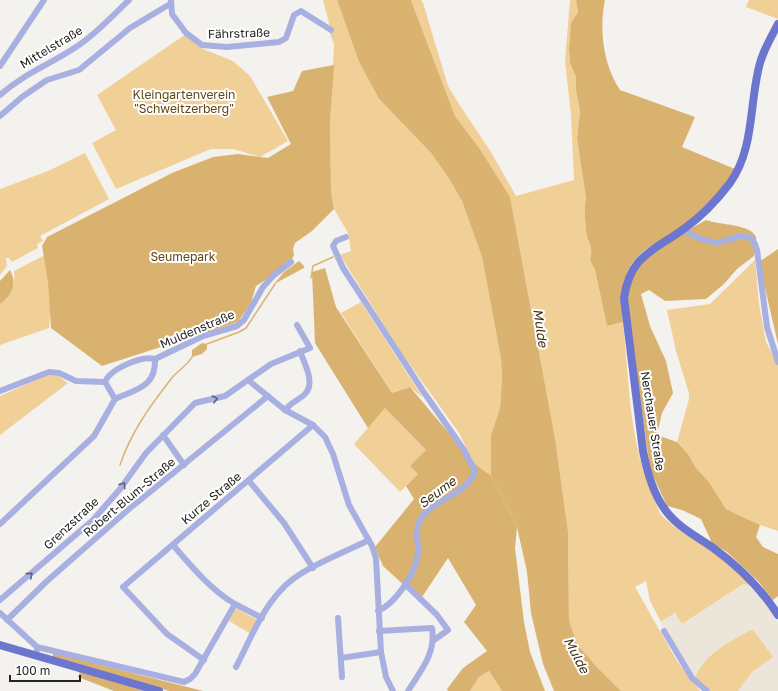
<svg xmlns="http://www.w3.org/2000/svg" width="778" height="691" viewBox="0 0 778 691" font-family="'Golos Text',sans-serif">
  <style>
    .built { fill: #ebe5da }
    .green { fill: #f1d098 }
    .forest { fill: #dab26f }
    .water { fill: #dbb370 }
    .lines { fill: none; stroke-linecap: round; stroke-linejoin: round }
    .stream { stroke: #dbb370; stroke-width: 1.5 }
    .minor { stroke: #a8b0e1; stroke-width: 6 }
    .major { stroke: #6c76ce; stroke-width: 8 }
    .oneway { stroke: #5f6278 }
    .labels { text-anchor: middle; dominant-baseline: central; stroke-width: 4; stroke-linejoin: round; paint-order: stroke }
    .street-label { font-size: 12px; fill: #242322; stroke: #fff }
    .park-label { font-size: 12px; fill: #614611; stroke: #fff }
    .water-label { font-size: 13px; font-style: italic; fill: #3f2e10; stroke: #fff }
  </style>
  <rect width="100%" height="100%" fill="#f4f2ee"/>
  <path class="built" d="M743,584L750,585L764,600L778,622V691H738L752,672L773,657L695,679L676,650L661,623L675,613L682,624Z"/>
  <g class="green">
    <path d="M323,0H337L359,62L379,99L431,153L448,177L462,201L482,257L501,359L502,377L500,408L491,435V476L474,463L459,433L401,352L340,255L351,251L348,233L334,209L331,191L330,122L334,44L329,31V23Z"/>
    <path d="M411,0H421L423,3L448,86L459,104L491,152L516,196L574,180L571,115L565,61L570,0H576L578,12L571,23L569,49L570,63L576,77V91L580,111L577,139L586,198C584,206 585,221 586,230C587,243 594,245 590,260L595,270L607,326L623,322C629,382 629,446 655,501C657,506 659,513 663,517C676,529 691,538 706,547C725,559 752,581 764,600L750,585L743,584L682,624L675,613L661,622L650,601L646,581L635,587L677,661L700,691H621L596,666L577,644L569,620L568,531L555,438L510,198L480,149L455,116Z"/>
    <path d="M749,0H778V19L746,7Z"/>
    <path d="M183,36H187L203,49L233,61L250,76L288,141L260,157L233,149H211L116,189L92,143L116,130L97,95Z"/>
    <path d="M85,153L109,199L40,236L43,241L37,244L38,248L12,262L9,258H6L7,266L0,275V189L48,171Z"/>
    <path d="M93,230L51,307L49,328L0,345V304C13,295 15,286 14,271Z"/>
    <path d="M755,260L759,304L766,342L778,365V531L760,525L726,509L709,482L696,468L688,454L677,442L689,399V393L676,351L667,310L710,304Z"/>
    <path d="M361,302L423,398L410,387L392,393L341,313Z"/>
    <path d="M51,375L58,376L68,383L0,435V396L45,376Z"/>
    <path d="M385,408L426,450L418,474L400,492L354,444Z"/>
    <path d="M238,609L257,620L251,634L229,621L235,610Z"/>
    <path d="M751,630L754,631L773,657L752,672L738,691H707L695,679C703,654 730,642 751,630Z"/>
    <path d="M489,671L502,691H470L479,677Z"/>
  </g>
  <g class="forest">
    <path d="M576,0H605C599,29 603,65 620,90L695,117L682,147L735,169C722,193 699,216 677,231C667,238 655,243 645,250C621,268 620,295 623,322L607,326L595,270L590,260C594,245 587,243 586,230C585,221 584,206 586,198L577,139L580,111L576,91V77L570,63L569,49L571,23L578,12Z"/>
    <path d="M334,65L330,122L331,191L334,209L312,231L295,243L293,249L294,255L289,265L256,286L251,303L238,322L102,366L51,328L48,282L42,246L47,237L172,173L213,157L238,154L268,158L291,144L267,97L293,91L302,71Z"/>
    <path d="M706,220C719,225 751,224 756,237C757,242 755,251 754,256L737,269L724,284L706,299L665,301L649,290L641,294L650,326L666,361L673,393L662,413L657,435L677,442L688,454L696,468L709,482L726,509L760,525L756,537L763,547L778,554V596L773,600L758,581L727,552L712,543L701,519L682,510L667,506L650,469L626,300L635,268L663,244Z"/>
    <path d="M778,249V344L759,262Z"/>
    <path d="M325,268L336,307L392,393L410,387L474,463L491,476L517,527L515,548L524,622L530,652L545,691H502L489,671L479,677L470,691H448L447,689L463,668L487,651L464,622L476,605L448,558L420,600L383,566L375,547L414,499L406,486L418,474L410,466L426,450L385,408L368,428L315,343L312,272Z"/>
    <path d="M10,270C17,283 13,295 0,304V281Z"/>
    <path d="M54,653L203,691H169L52,657Z"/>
    <path d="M80,671L144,691H114L78,677Z"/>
  </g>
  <g class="water">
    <path d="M337,0H411L455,116L480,149L510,197L555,438L568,531L569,620L577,644L596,666L621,691H554L543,664L531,613L527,572L517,527L491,476V435L500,408L502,377L501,359L482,257L462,201L448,177L431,153L379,99L359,62Z"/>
    <path d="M273,234L287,235L291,241L285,244L272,237Z"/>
    <path d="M299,261L304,266V268L274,284L284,272Z"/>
    <path d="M202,343L207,344V349L202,354L192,357V350Z"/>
  </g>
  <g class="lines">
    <g class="stream">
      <path d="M207,179L217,185L233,186"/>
      <path d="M247,190L252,193"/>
      <path d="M259,215L265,228"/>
      <path d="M288,243L292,253"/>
      <path d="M311,278L313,266L333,257"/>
      <path d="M207,344L239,332L246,328L275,284"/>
      <path d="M120,465C131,432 150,406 171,379C177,371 188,365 192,357"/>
      <path d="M480,471L491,476"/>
      <path d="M453,491L463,484"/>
    </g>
    <g class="minor">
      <path d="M171,0L172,14L186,33L202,45L227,47L279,42L286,38L294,15L301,11L331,30"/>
      <path d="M0,66L44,0"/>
      <path d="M0,95C25,73 49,65 76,47C96,34 112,16 129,0"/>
      <path d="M0,116L22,97L47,80L79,70L130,28L170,4"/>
      <path d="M684,229C691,236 708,243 719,242C732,241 751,225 757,250L767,327L778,362"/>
      <path d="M346,237L336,241L333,246L343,268L423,391L464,450L475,471C467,496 431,498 419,522C414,533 419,541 418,552C417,572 396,603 378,611"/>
      <path d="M248,380L285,410L313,425L325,437L333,454L349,505L372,546L376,558L381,652L386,677L393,691"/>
      <path d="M0,391L49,372L59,373L76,381L105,382"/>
      <path d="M115,399C137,389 156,387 155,359"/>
      <path d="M285,410C291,402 299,400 305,394C316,383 304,363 300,351"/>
      <path d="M163,435L184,465"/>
      <path d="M249,481L284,523L313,568"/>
      <path d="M0,524L94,436L115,399L105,382C110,369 142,355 155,359L203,336L237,326L244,320L263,287L274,275L291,262"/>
      <path d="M173,545C192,567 210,589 235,604"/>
      <path d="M405,584L437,615L448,630L434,640"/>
      <path d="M0,600L93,520L120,489L146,453L195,403L225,396L271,364L310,348L297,325"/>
      <path d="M0,613L37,647V650"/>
      <path d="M338,618L342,677"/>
      <path d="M7,620L47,581L129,509L268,396"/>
      <path d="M379,631L432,628C436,654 421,670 408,691"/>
      <path d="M664,631L692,678L707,691"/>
      <path d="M37,647L184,682L190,679L195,674L235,604L262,618"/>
      <path d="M341,658L381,652"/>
      <path d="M204,660L167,634L123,587L313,425"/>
      <path d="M236,667C249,642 261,611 281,590C299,569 343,553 369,540"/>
    </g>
    <g class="major">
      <path d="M778,24C771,37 764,49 760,63C749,102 755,148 730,183C717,200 702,216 685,228C654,251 630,255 624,298L643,451C647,472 653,494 666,511C678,527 696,536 712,547C738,566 761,588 778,615"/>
      <path d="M0,645L159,691"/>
    </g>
  </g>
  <defs><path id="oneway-chevron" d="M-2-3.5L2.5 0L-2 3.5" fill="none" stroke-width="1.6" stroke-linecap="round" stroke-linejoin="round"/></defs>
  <g class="oneway">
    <use href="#oneway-chevron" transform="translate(215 399) rotate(-13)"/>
    <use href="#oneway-chevron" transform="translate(123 485) rotate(-54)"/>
    <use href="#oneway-chevron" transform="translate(30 575) rotate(-40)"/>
  </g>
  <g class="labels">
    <g class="street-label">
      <text transform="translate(239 33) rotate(-2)">Fährstraße</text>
      <text transform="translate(51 47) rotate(-31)">Mittelstraße</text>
      <text transform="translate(197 329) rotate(-23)">Muldenstraße</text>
      <text transform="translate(653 421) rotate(81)">Nerchauer Straße</text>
      <text transform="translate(129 497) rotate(-40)">Robert-Blum-Straße</text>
      <text transform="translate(211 498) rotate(-40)">Kurze Straße</text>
      <text transform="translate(71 523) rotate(-43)">Grenzstraße</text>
    </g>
    <g class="park-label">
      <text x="184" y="94">Kleingartenverein<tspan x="184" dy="14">"Schweitzerberg"</tspan></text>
      <text x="183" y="256">Seumepark</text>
    </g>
    <g class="water-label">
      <text transform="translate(541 328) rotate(82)">Mulde</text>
      <text transform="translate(437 492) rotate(-37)">Seume</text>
      <text transform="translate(577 655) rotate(62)">Mulde</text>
    </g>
  </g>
  <path d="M10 675v6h70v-6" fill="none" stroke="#242322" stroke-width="2"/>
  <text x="16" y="675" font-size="12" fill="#242322" stroke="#ffffff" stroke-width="3" paint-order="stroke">100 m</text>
</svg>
